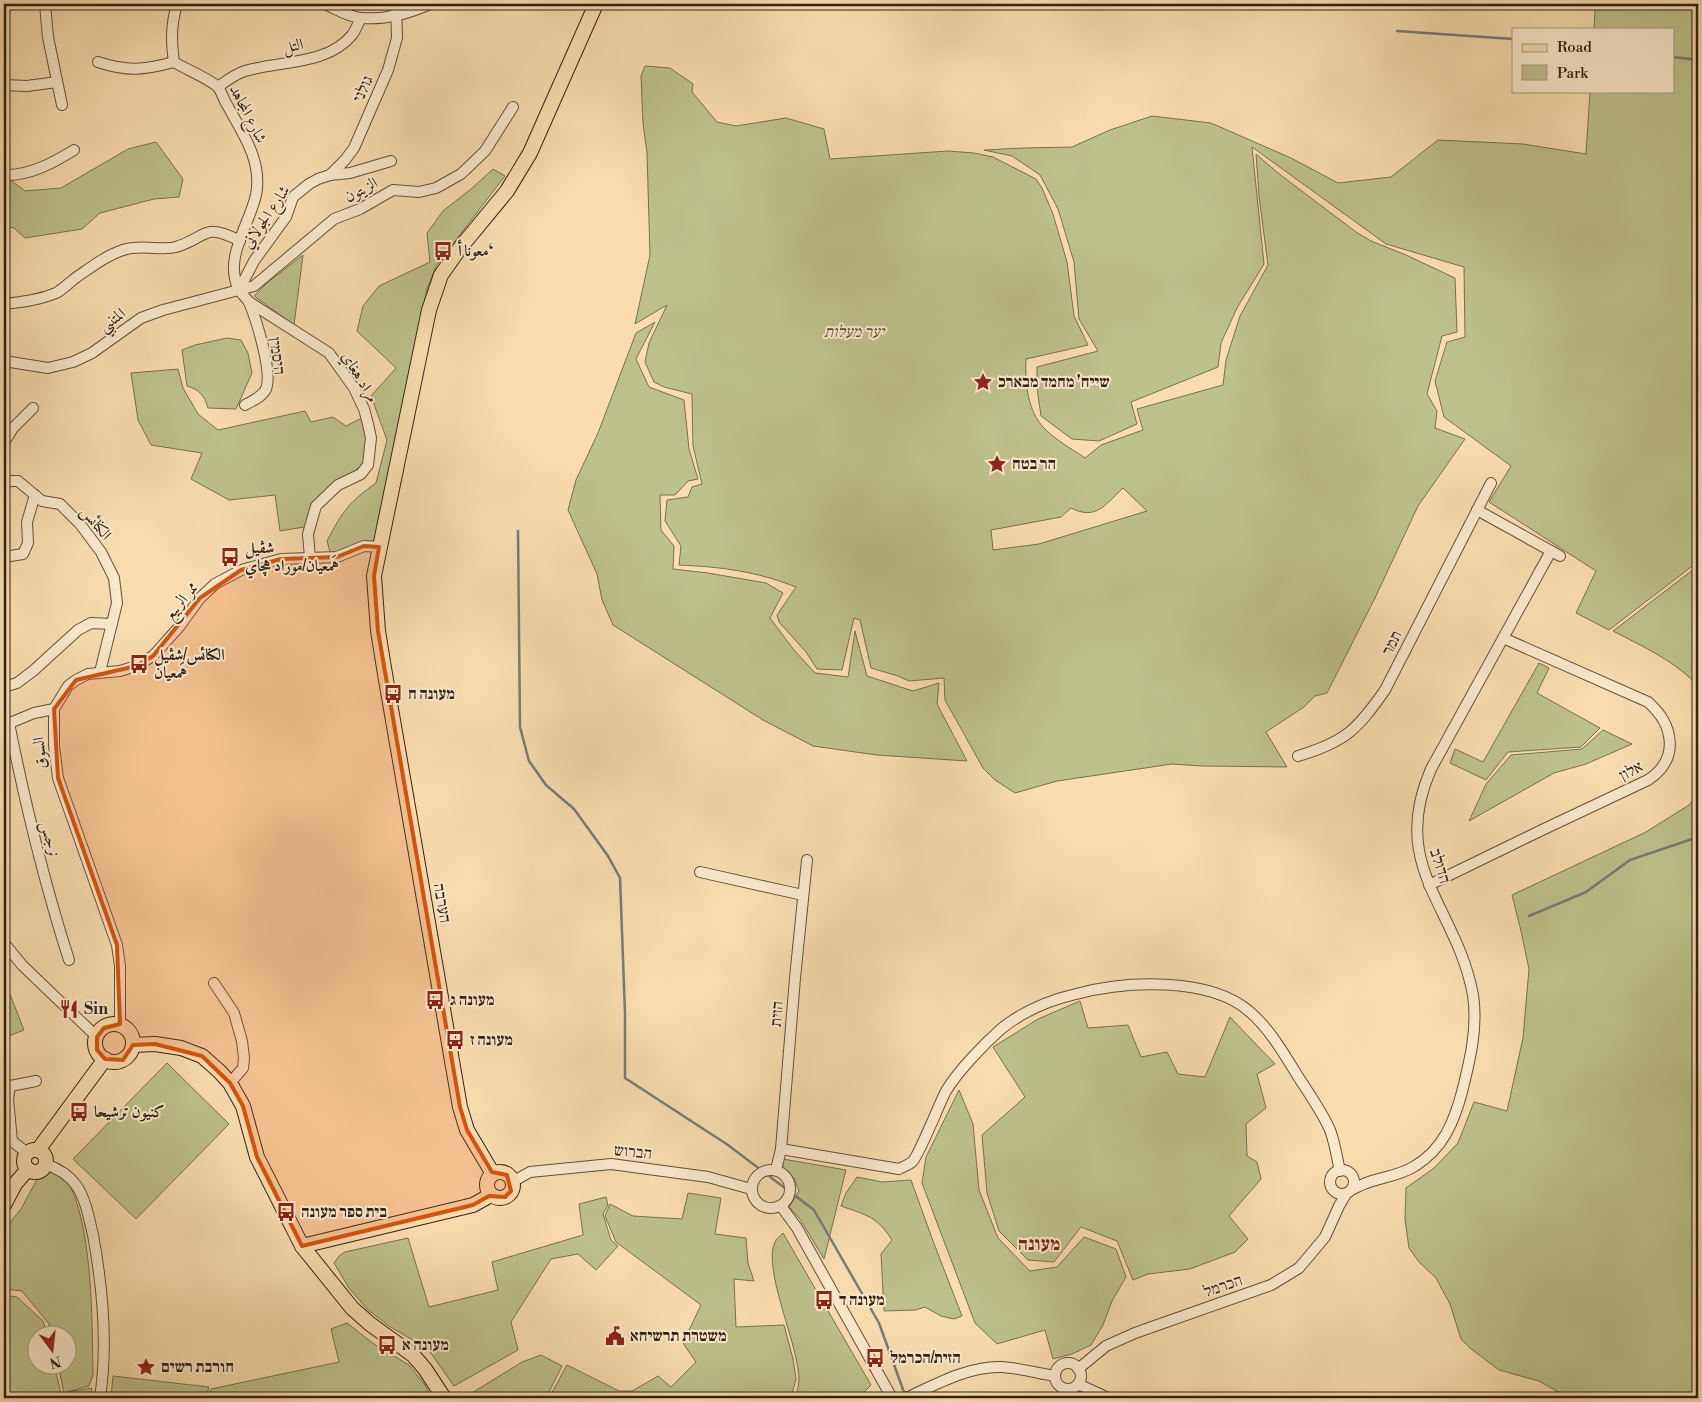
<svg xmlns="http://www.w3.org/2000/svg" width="1702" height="1402" viewBox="0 0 1702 1402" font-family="'Libre Bodoni',Amiri,'Frank Ruhl Libre',serif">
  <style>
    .green { fill: #bdc18c; stroke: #767150; fill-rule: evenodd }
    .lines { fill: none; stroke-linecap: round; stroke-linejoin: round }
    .stream { stroke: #767c77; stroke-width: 2.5 }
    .minor-casing { stroke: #62503c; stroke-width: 12 }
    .major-casing { stroke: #302115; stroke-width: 16 }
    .minor { stroke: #fbe9cc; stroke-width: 10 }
    .major { stroke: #f9ddb0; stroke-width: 14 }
    .marked { fill: #d6530d; fill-opacity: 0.2; stroke: #d6530d; stroke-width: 4; stroke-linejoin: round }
    .labels { text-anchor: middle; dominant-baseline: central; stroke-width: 4; stroke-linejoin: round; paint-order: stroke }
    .street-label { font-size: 16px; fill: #302115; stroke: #fbe9cc }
    .poi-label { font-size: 16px; font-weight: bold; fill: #302115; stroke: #fbe9cc; text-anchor: start }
    .park-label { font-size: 16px; font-style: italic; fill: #5a5139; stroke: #fbe9cc }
    .quarter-label { font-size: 19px; font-weight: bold; fill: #7a1f14; stroke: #fbe9cc }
  </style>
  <rect width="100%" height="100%" fill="#f9ddb0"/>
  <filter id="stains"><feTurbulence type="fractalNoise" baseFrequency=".004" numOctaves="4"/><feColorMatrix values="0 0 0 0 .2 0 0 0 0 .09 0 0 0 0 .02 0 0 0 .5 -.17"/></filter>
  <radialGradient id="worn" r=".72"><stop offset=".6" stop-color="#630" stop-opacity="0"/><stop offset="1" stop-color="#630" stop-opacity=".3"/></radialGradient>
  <g class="green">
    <path d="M1550,4H1689L1698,7V561L1695,564L1609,630L1576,613L1596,571L1489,502L1511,466L1444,417L1435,381L1447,342L1465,337L1464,267L1386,244L1252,147L1264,264L1237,308L1221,343L1218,367L1131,402L1137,424L1099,441L1072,439L1041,416L1037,388V367L1098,351L1079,319L1074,262L1058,209L1040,175L1012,156L984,150L1023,148L1072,147L1110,130L1152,116L1211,123L1291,158L1338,183L1391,177L1438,140L1523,144L1586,154L1590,91H1673V29H1594L1595,9Z"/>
    <path d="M645,66L670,68L693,84L692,92L717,122L736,126L786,118L824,129L830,159L948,151L974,153L993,157L1036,179L1042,188L1053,214L1067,262L1074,316L1088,345L1026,359C1025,383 1027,412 1046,430C1057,441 1072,449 1085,458L1101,445L1143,430L1137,409L1223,385L1226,360L1240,316L1268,265L1259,196L1256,154L1278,173L1356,232L1371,241L1406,255L1455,278L1457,332L1442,336L1427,394L1437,411L1435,428L1465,439L1418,506L1375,598L1327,693L1315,696L1304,707L1266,732L1287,767L1202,766L1172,764L1057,781L1015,793L995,780L983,768L945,700L944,678L909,681L898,676L871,668L860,620L854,618L842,670L817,669L806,652L779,622L777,615L796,587C755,571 722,567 679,565L681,546L665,521L667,500L688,497L692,487L702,484L693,446L692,394L664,387L654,382L645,362L649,343L667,305L635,324L650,255L647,153L643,123L641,76ZM1123,488L1147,511L1039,544L993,550L991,530L1061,517L1071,508C1096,521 1106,504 1123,488Z"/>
    <path d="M156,142L183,179L179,197L154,199L100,213L82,229L25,238L14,228L4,226V175L25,191L61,188L128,149Z"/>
    <path d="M493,169L505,176L436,266L427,289L378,540L331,556L327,541C342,512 349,502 376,483L387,440L371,396L396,368L357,331L363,306L379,286L430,262L427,233L443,211L471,189Z"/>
    <path d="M303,255L294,325L254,296L267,283Z"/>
    <path d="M655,322L636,359L649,387L684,400L689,449L698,479L688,481L675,495H660L661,530L674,546L673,569L708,573L766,583L783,593L770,618L794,650L815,673L848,677L855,631L867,676L913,691L939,683L937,704L967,761L877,755L813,746L763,720L613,625L602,600L597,574L568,510L576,480L598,433L636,333Z"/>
    <path d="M227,338L241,340L248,353L252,373L236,409L208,408C204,395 200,390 187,386L182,350L195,345Z"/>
    <path d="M178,369L183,388L198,414L218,430L305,411L311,422L333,417L346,426L362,418L367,437L368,460C344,480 322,497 310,526L280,531L275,495L229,500L191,479L202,453L151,445L138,420L131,373Z"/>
    <path d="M1698,566V687C1681,664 1638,644 1613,631Z"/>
    <path d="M1539,663L1549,668L1537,693L1600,728L1581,747L1508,752L1486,780L1450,763L1455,749L1483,762Z"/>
    <path d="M1603,730L1632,744L1586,764L1554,773L1469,821L1486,784L1511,755L1582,749Z"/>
    <path d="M1698,794V1398H1569L1539,1381L1499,1370L1470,1348L1461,1339L1450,1304L1436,1278L1419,1262L1409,1248L1405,1219L1406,1188L1434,1168L1458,1143L1474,1102L1507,1111L1523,1038L1529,969L1521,931L1512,895L1646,832L1689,805Z"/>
    <path d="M4,979L24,1030L4,1038Z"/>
    <path d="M1080,1001L1088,1028L1128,1025L1141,1057L1167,1052L1178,1074L1205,1077L1230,1017L1275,1064L1257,1074L1266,1108L1246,1124L1247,1156L1257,1162L1261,1179L1229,1216L1248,1239L1235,1252L1190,1269L1148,1274L1133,1280L1117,1241L1081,1227L1054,1262L1028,1260L999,1231L987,1193L982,1135L1025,1097L993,1047L1038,1019Z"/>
    <path d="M167,1063L229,1124L136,1219L73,1159Z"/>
    <path d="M959,1090L973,1124L979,1190L998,1238L1030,1271L1057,1267L1084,1237L1116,1249L1126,1277L1112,1301L1103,1325L1091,1345L1072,1354L1053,1359L1045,1330L997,1344L975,1323L922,1183L926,1157Z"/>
    <path d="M783,1159L846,1170L824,1259L800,1219L789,1207L799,1191L794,1178L783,1168Z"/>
    <path d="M47,1166C51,1167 55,1168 58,1170C94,1201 92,1328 93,1375L89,1386L66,1392L92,1388L90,1398H4V1295L17,1297L43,1321L47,1334H38V1364L54,1365L61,1393H64L58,1365L68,1364V1334H51L49,1324L22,1291L4,1289V1230L21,1209L42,1170Z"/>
    <path d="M857,1177L882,1182L911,1180L933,1241L962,1316L954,1319L941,1316L925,1307L916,1310L884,1311L881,1254L892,1240C877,1216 866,1215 841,1206L846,1193Z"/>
    <path d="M688,1193L721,1198L715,1234L746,1238L748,1263L754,1281L734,1279L736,1327L784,1325L793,1359L796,1379L791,1398H549L567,1365L619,1391H632L658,1376L671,1387L696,1362L683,1343L701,1305L616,1242L605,1216L610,1204L633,1216L682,1219Z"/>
    <path d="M606,1197L608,1205L603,1214L611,1240L618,1246L596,1270L578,1254L551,1259L511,1322L518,1350L454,1386L428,1349L389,1326L367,1309L349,1288L334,1263L339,1256L345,1252L408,1238L429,1307L498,1290L492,1262L583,1235L579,1204Z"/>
    <path d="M783,1233L871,1385L858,1398H796C797,1392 799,1385 799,1379C799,1346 762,1269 775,1242C776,1239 780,1236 783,1233Z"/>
    <path d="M347,1323L374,1344L409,1365L425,1385L432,1398H208L211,1389L339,1362L331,1329Z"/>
    <path d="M541,1355L562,1366L546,1398H464L522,1362Z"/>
    <path d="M113,1376L209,1387L206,1398H109L111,1397Z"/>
  </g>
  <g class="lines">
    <g class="stream">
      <path d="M1397,31L1513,39"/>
      <path d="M1673,57L1698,60"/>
      <path d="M518,531L520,727L529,761L546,785L574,809L608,856L620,878L625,1013V1078L728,1145L814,1210L879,1323L905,1395"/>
      <path d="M1529,916L1586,892L1630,860L1698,837"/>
    </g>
    <g class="minor-casing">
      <g id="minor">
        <path d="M45,4L48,37L62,105"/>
        <path d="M177,4C171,25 171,40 174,62C187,70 204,76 217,86C221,90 223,98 226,103C241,131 263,160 256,195C249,226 223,258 239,290C242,294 246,298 249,302L329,353L354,388L364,409L368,424L371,438L368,465L361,474L338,485L316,506L308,534L310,558"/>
        <path d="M325,4C336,9 349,17 361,18C385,20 408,14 430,4"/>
        <path d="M98,62C128,72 144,70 174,62"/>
        <path d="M4,85L27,86L57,82"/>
        <path d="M218,87C226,81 235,74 245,71C278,61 328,65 352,35C356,30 358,23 361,18"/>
        <path d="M4,175C29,176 53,163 74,150"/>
        <path d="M330,175L345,160L354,148L388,70L397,38L396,4"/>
        <path d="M239,290L254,261L286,217L293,197L309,184L318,179L330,175L350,173L391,161"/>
        <path d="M4,304C22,302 39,300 56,293C62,290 68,284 74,279C90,268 105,256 123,250C141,244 162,251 176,247C208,237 203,222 240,241"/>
        <path d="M4,361L48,368L73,362L92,353L141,318L163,310L254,286L334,219L360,209L393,190L419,192L436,188L461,174L485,151L513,107"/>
        <path d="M245,405C252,401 262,397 266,389C273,372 256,319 249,302"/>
        <path d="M4,443L13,428L33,408"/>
        <path d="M4,481H18L42,501L60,504L80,524L101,552L114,578L117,603L100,672"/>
        <path d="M1477,510L1560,556"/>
        <path d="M4,557L23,554L28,543L27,522L35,495"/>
        <path d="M4,687L17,683L33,671L78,630L91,623L112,624"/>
        <path d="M9,723C25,803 44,882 69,960"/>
        <path d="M5,725L34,713L54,709"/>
        <path d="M1298,756C1345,742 1357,730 1385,690L1491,483"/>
        <path d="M700,872L803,895"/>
        <path d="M1429,885L1542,830L1648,780C1680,759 1674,725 1648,702L1503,638"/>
        <path d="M4,943L22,965L97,1037"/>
        <path d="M214,983L234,1013L242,1041L244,1058L243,1068L230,1083"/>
        <path d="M120,1025V966L117,945L58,778L54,746V709L68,686L76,680L88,674L120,671L136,666L153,656L179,627L200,598L215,584L241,570L281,559L337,557L364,546L379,547"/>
        <path d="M4,1137L12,1141L27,1153"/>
        <path d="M12,1141L8,1099L10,1086L36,1081"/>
        <path d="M781,1149L899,1169C903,1167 908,1165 912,1162C919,1156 939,1104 946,1091C958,1071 984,1044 1001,1029C1022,1012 1050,1000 1076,994C1124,981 1210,976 1250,1012C1271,1030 1285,1056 1299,1078C1310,1095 1322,1112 1330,1130C1335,1143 1337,1158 1340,1171"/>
        <path d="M45,1164C57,1168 68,1174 76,1185C86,1199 89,1219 93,1235C103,1289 108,1344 100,1398"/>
        <circle cx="771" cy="1189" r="19"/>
        <path d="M776,1170L781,1149L795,978L807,860"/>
        <circle cx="1342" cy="1182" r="12"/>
        <path d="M512,1182L530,1172L611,1164L708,1177L751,1189"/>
        <path d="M1351,1190C1357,1187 1363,1184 1369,1182C1384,1177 1401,1175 1415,1166C1443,1149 1454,1122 1462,1092C1470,1060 1478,1028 1473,995C1457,907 1388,867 1431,769L1551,551"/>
        <path d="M781,1206L797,1228L892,1398"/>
        <circle cx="1068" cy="1376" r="13"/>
        <path d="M1078,1369L1106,1346L1135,1333L1271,1285L1299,1268L1325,1237L1339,1206L1346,1194"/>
        <path d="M1078,1384L1108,1398"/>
        <path d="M906,1398C935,1385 968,1366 1001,1367C1019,1368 1037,1373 1055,1376"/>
      </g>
    </g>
    <g class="major-casing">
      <g id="major">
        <circle cx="114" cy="1043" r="19"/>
        <path d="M133,1045L155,1044L181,1048L202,1056L219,1071L230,1083L243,1106L257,1157L302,1246L352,1308L370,1324L413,1355L425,1369L444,1398"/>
        <path d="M38,1150L105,1059"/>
        <circle cx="35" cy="1161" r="11"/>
        <circle cx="500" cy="1185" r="13"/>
        <path d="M493,1174L467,1130L460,1107L386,680L378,631L374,576L429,310L441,275L460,248L507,191L530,153L596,4"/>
        <path d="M4,1205L15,1184L28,1169"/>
        <path d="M302,1246L473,1205L491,1195"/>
      </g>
    </g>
    <use href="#minor" class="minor"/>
    <use href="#major" class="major"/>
  </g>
  <path class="marked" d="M364,546L379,547L374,576L378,631L460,1107L467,1130L492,1172L507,1175L511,1191L505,1197L489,1196L473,1205L302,1246L257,1157L243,1106L230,1083L202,1056L155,1044L133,1045L123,1060L105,1059L97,1050V1037L104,1028L120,1024L117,945L58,778L54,709L76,680L136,666L153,656L200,598L241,570L281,559L337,557Z"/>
  <defs>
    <g id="bus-bare" transform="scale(1.5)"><path d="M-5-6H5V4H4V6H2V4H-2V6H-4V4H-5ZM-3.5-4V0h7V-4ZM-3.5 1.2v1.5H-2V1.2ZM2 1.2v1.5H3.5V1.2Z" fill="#8f2418" stroke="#fbe9cc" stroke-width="2.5" paint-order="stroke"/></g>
    <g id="sight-bare" transform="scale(1.5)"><path d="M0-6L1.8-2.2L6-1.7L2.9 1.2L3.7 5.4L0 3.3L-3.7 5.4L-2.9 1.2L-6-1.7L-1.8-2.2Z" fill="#8f2418" stroke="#fbe9cc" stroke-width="2.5" paint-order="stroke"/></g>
    <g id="restaurant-bare" transform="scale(1.5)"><path d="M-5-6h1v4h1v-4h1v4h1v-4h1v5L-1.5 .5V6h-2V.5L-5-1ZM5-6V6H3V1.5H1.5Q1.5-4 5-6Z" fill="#8f2418" stroke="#fbe9cc" stroke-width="2.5" paint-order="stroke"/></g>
    <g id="civic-bare" transform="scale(1.5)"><path d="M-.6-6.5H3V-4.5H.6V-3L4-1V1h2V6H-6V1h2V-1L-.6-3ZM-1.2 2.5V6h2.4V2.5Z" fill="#8f2418" stroke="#fbe9cc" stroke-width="2.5" paint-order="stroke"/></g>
  </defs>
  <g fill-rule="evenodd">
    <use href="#bus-bare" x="443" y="251"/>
    <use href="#sight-bare" x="983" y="382"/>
    <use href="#sight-bare" x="997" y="464"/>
    <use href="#bus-bare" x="230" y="557"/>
    <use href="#bus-bare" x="139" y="664"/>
    <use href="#bus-bare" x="393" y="694"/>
    <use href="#bus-bare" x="435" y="1000"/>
    <use href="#restaurant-bare" x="69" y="1009"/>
    <use href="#bus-bare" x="455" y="1040"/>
    <use href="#bus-bare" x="79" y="1112"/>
    <use href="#bus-bare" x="286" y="1212"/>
    <use href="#bus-bare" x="824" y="1300"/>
    <use href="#civic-bare" x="615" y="1336"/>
    <use href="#bus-bare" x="387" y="1345"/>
    <use href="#bus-bare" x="875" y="1358"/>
    <use href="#sight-bare" x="146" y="1367"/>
  </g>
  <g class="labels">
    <g class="street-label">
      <text transform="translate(293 46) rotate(-12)">التل</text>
      <text transform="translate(363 89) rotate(-66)">גולני</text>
      <text transform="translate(248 114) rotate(63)">شارع المجاهد</text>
      <text transform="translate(361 190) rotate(-27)">الزيتون</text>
      <text transform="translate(266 217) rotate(-56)">شارع الجولاني</text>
      <text transform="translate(112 320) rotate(-37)">المتنبي</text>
      <text transform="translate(277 356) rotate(82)">היסמין</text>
      <text transform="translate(360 377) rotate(59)">مراد هغاي</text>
      <text transform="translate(96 523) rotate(51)">الكنائس</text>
      <text transform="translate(181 601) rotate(-51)">ممر الربيع</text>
      <text transform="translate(1392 643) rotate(-63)">תמר</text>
      <text transform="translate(40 753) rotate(-96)">السوق</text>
      <text transform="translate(1631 771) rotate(-28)">אלון</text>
      <text transform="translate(50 839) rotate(76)">نرجس</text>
      <text transform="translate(1440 866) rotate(72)">הדולב</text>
      <text transform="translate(442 903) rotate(80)">הערבה</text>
      <text transform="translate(777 1014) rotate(-85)">הזית</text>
      <text transform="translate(633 1152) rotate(6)">הברוש</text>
      <text transform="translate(1223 1286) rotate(-19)">הכרמל</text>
    </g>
    <g class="poi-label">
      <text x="458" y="251">معونا أ‘</text>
      <text x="998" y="382">שייח' מחמד מבארכ</text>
      <text x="1012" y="464">הר בטח</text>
      <text x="245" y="548">شڤيل<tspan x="245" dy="18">هَمعيان/موراد هچاي</tspan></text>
      <text x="154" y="655">الكنائس/شڤيل<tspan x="154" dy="18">هَمعيان</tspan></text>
      <text x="408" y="694">מעונה ח</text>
      <text x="450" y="1000">מעונה ג</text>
      <text x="84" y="1009">Sin</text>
      <text x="470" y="1040">מעונה ז</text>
      <text x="94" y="1112">كنيون ترشيحا</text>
      <text x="301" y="1212">בית ספר מעונה</text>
      <text x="839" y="1300">מעונה ד</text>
      <text x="630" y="1336">משטרת תרשיחא</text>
      <text x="402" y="1345">מעונה א</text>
      <text x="890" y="1358">הזית/הכרמל</text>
      <text x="161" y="1367">חורבת רשים</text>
    </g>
    <g class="park-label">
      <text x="854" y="332">יער מעלות</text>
    </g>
    <g class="quarter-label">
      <text x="1039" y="1244">מעונה</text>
    </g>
  </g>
  <rect width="1702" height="1402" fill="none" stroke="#f9ddb0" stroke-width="20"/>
  <rect x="5" y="5" width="1692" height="1392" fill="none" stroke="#302115" stroke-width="2.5"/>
  <rect x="10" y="10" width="1682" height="1382" fill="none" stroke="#302115"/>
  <rect x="1512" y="28" width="162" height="65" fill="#fbe9cc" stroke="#aa9983"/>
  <rect x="1522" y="44" width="25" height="8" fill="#f9ddb0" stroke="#aa9983"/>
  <text x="1557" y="52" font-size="15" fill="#302115">Road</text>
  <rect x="1522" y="65" width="25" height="15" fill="#bdc18c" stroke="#aa9983"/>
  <text x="1557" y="78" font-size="15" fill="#302115">Park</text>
  <g transform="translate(52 1350) rotate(165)"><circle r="24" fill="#fbe9cc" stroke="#aa9983"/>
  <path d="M0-4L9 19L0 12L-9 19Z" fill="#8f2418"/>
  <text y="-8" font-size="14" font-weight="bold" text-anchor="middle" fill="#302115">N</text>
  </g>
  <rect width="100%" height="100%" filter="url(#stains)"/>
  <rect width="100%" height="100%" fill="url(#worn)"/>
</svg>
